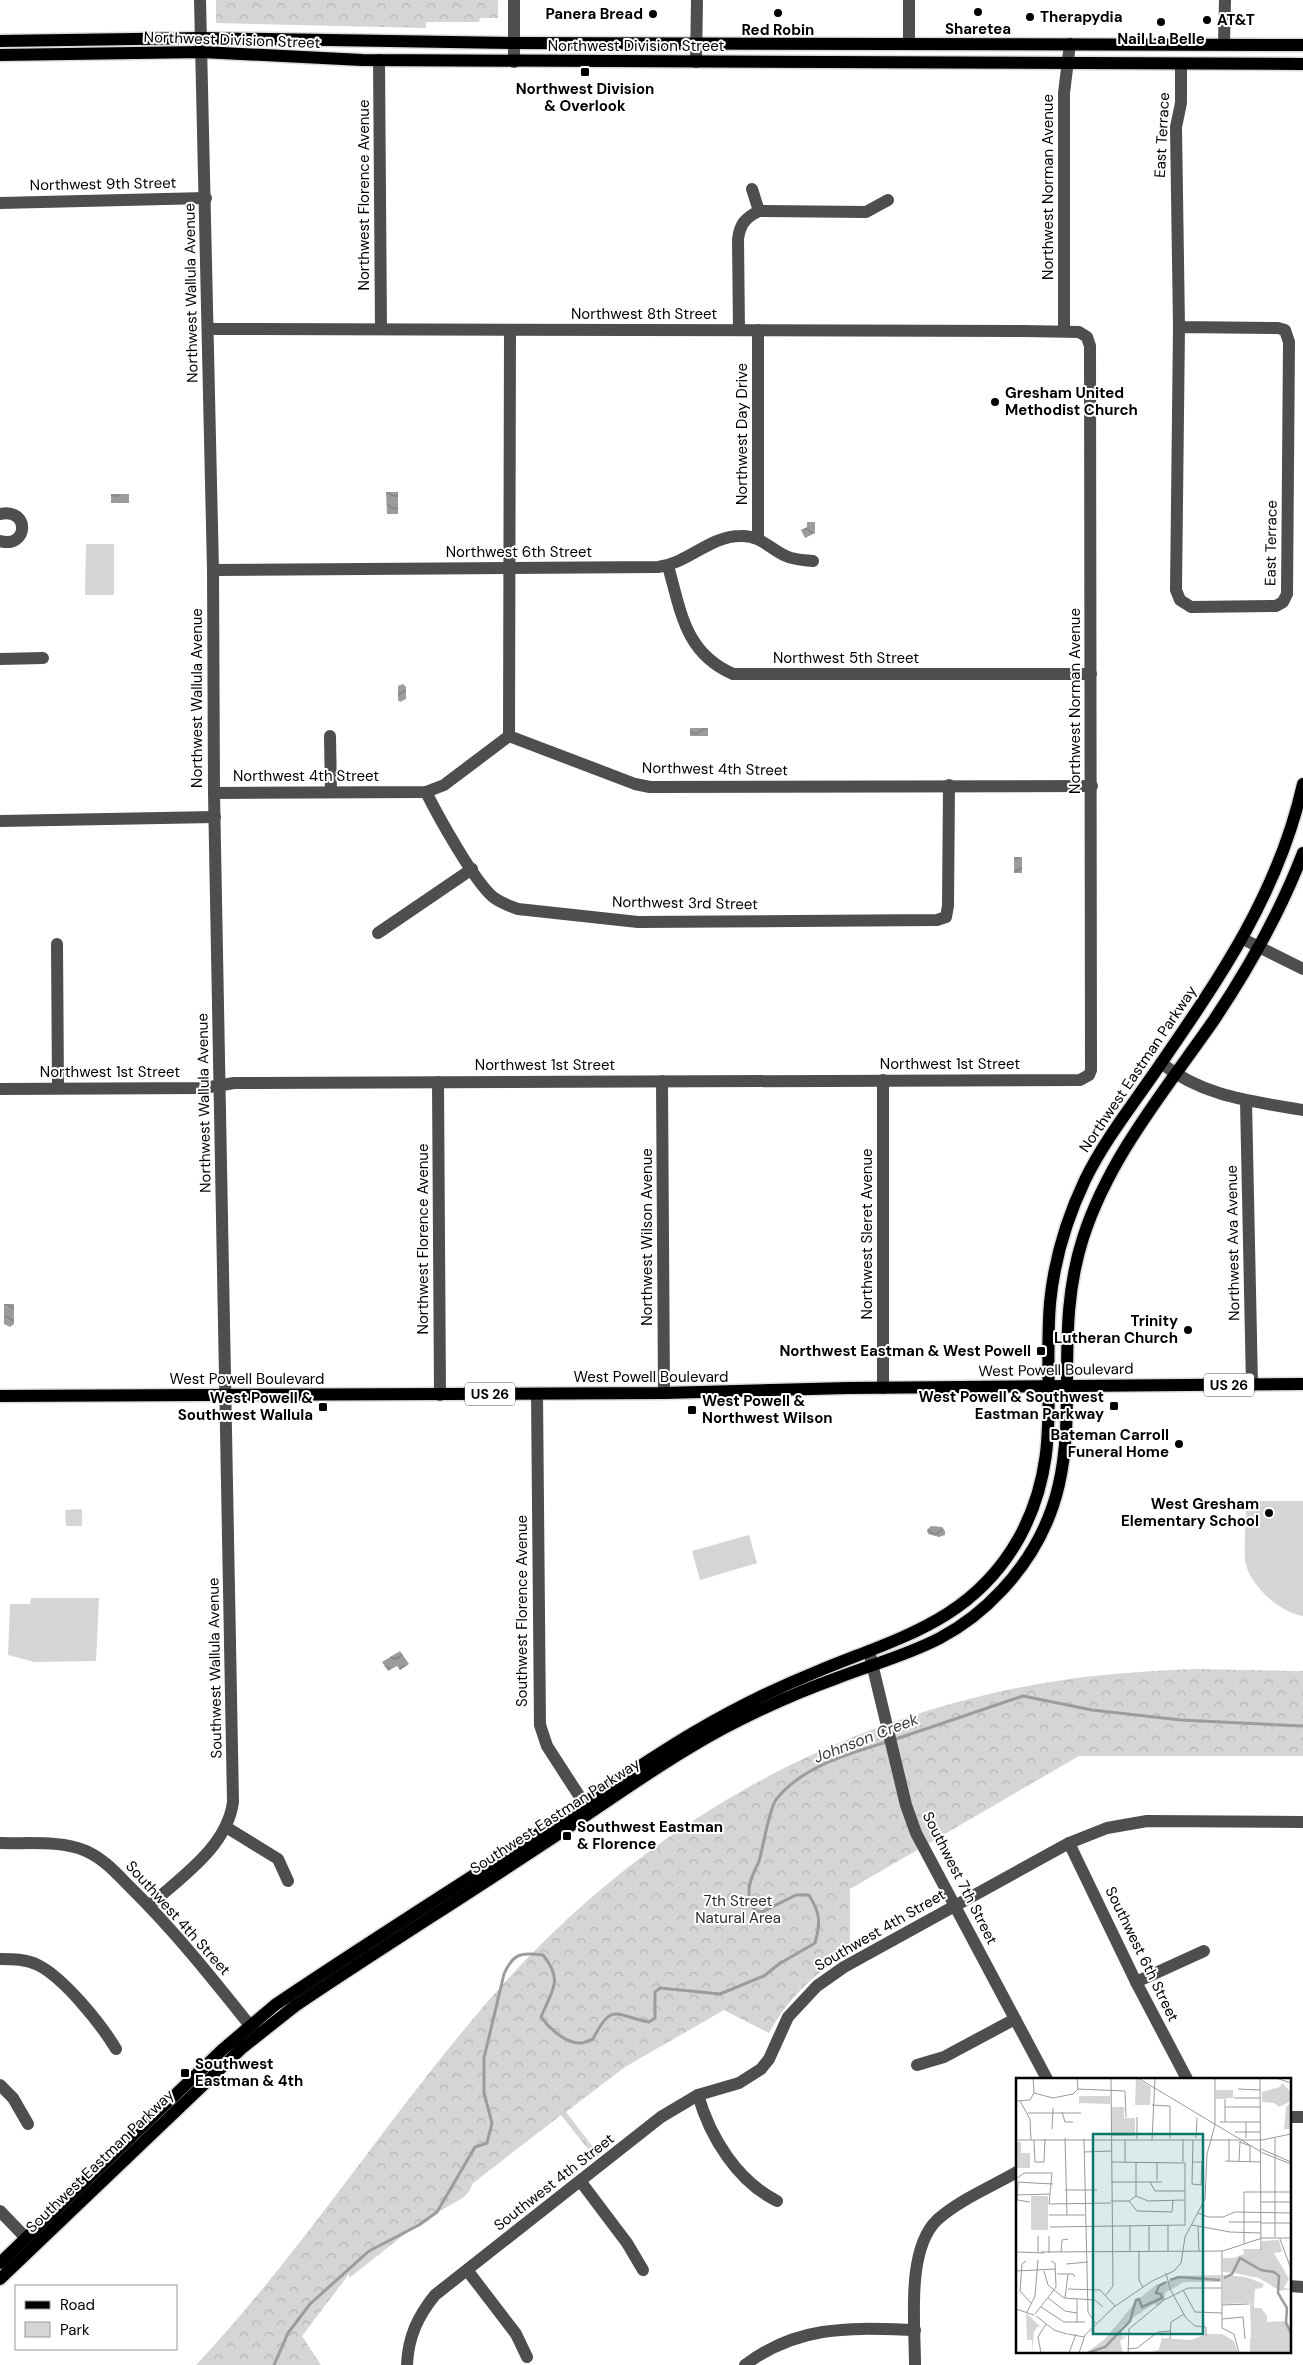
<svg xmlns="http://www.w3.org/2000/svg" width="1303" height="2365" viewBox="0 0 1303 2365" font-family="'DM Sans',sans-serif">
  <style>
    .green { fill: #d5d5d5 }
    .forest { fill: url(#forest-crowns) }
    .water { fill: url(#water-waves) }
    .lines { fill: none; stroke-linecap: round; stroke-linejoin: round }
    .stream { stroke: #9c9c9c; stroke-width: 3 }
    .major-casing { stroke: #dbdbdb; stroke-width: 15 }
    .minor { stroke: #4e4e4e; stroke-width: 12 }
    .major { stroke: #000; stroke-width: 12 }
    .poi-dot { fill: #000; stroke: #fff; stroke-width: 2 }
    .labels { text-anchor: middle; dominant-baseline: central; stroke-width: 4; stroke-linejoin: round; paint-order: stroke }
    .shield { fill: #fff; stroke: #4c4c4c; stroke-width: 1 }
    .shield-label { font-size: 14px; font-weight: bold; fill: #000 }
    .poi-label { font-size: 15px; font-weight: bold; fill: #000; stroke: #fff; text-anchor: end }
    .street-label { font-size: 15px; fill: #000; stroke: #fff }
    .park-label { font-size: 15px; fill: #2c2c2c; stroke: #fff }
    .water-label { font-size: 16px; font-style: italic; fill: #3d3d3d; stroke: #fff }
    .inset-river { fill: none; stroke: #9c9c9c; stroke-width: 2.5 }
    .inset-road { fill: none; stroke: #999; stroke-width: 1 }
    .view { fill: #0f766e; fill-opacity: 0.15; stroke: #0f766e; stroke-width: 2.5 }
    .inset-edge { fill: none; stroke: #000; stroke-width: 2.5 }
  </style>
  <defs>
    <pattern id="forest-crowns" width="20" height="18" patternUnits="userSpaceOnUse" patternTransform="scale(1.25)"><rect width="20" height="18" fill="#d5d5d5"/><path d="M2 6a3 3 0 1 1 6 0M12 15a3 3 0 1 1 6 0" fill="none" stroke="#b5b5b5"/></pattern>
    <pattern id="water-waves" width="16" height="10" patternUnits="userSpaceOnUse" patternTransform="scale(1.25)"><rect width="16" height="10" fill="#9c9c9c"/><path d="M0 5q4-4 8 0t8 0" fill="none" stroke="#7d7d7d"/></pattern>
  </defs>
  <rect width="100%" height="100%" fill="#fff"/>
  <g class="green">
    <path d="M86,544H114V595H85Z"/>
    <path d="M1246,1501H1303V1616C1280,1613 1248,1584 1245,1560C1244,1541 1246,1521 1246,1501Z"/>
    <path d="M82,1509V1526H66L65,1510Z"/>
    <path d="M749,1535L757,1563L700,1580L692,1551Z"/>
    <path d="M31,1598H99L96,1661L34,1662L8,1655L10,1604H30Z"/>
  </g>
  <g class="forest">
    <path d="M216,0H498V18H480L479,22H426V28L216,23Z"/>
    <path d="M1197,1669L1303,1671V1756H1079L850,1889V1952C815,1973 789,1997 769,2033L724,2010L625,2067L566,2112L599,2155L595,2158L561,2115L472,2184C470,2196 457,2201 447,2207C412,2225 381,2254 349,2278V2274L302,2336L321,2365H196C303,2251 387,2118 489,2000C635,1832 824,1721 1044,1683C1095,1674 1146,1671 1197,1669Z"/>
  </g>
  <g class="water">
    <path d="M386,492H398V514H387Z"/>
    <rect x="111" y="494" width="18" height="9"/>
    <path d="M807,522H815V533L805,538L801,530L807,527Z"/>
    <path d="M403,684L406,687V699L400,702L398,700V686Z"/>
    <rect x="690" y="728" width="18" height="8"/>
    <rect x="1014" y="857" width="8" height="16"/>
    <path d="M4,1304H14V1324L10,1327L4,1324Z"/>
    <path d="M931,1526L942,1527L945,1531V1535L939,1537L928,1534L927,1530Z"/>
    <path d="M400,1651L409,1664L400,1670L397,1666L388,1671L382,1662Z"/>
  </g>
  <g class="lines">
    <g class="stream">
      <path d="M893,1740L1023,1696L1092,1710L1181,1720L1303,1726"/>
      <path d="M274,2365L288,2333L310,2304L369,2251L419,2225L437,2212L475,2147L487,2143L492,2123L484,2093V2058L504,1974C513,1953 522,1952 543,1955C564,1981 552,1990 541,2017C549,2028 566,2044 581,2043C585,2043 590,2040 593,2039C612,2001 616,2016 649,2022L655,2018V1992L660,1988L720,1994L764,1976L779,1964L815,1943C821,1922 820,1913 809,1895H796L762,1912C752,1911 749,1903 749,1893C748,1882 755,1871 759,1861C764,1844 766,1825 772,1809C773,1805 776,1799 779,1796C805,1766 851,1753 887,1742"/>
    </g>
    <g class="major-casing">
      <g id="major">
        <path d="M0,41L201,38L514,43L1303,45"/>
        <path d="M0,55L202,52L362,60L1303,64"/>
        <path d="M0,1396L664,1393L848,1388L1303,1384"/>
        <path d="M0,2263L222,2050L275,2005C361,1947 448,1892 535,1836C587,1802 639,1765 693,1733C732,1710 774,1689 816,1672C897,1638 972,1622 1019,1538C1063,1458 1043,1389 1050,1303C1054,1261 1067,1218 1085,1180C1104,1141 1131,1107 1155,1072C1219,979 1278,895 1303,784"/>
        <path d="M0,2279L242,2048L295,2006C375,1952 457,1901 537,1848C599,1808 659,1763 724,1728C760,1709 798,1692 837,1678C903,1653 951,1645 1002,1590C1107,1477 1042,1365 1083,1238C1109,1157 1166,1089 1214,1020C1250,966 1280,913 1303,853"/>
      </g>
    </g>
    <g class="minor">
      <path d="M909,44V0"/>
      <path d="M1224,44L1225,0"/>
      <path d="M379,60L381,329"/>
      <path d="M514,62V0"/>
      <path d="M696,62L697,0"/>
      <path d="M752,189L759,211"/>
      <path d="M0,203L206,198"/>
      <path d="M1179,327L1278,328L1285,330L1289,342L1287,594L1283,602L1276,606L1191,607L1180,600L1176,590L1179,327L1176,127L1181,103V64"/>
      <path d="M739,330L738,239C740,224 745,218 759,211L866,212L888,200"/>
      <path d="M1064,331V93L1070,44"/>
      <path d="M0,514C31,508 28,549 0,541"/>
      <path d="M758,539V330"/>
      <path d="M668,566C681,612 685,653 733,674H1091"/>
      <path d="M213,570L658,567C689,563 709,536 741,536C760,535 770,549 786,556C794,560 804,560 813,561"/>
      <path d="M0,659L43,658"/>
      <path d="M330,736L331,792"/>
      <path d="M509,736L510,330"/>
      <path d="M426,792C438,816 474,881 493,897C501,903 509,906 518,909L638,922L937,920L946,917L948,906L949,785"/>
      <path d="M214,793L426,792L444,785L509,736L635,784L650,787L1092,786"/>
      <path d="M0,821L215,817"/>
      <path d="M378,933L472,869"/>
      <path d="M1243,939L1303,969"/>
      <path d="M57,944L58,1088"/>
      <path d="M1161,1063C1204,1097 1250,1101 1303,1110"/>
      <path d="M662,1081L664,1393"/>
      <path d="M438,1082L440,1395"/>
      <path d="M0,1089L204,1088L234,1083L1080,1080L1089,1075L1091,1070L1090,346L1087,337L1079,332L1023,331L208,329"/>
      <path d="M1246,1101L1252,1385"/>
      <path d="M883,1388V1080"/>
      <path d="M537,1394L540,1725L547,1746L589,1811"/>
      <path d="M869,1651L906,1805L916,1833L1047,2079"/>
      <path d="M226,1827L278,1859L288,1881"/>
      <path d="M0,1843C27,1844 61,1840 86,1851C104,1859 117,1874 130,1887C176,1932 216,1983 256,2033"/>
      <path d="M1069,1843L1136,1982L1187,2079"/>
      <path d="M149,1906C181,1877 227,1847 233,1802L214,793L213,570L200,0"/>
      <path d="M0,1959C13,1959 26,1959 38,1965C64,1978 101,2024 116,2049"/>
      <path d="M1136,1982L1204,1951"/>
      <path d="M917,2065L944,2057L1015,2019"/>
      <path d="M0,2085L13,2098L28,2124"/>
      <path d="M698,2095C710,2137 737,2181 777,2201"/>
      <path d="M1289,2117H1303"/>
      <path d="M581,2182L627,2243L643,2270"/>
      <path d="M0,2211L26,2238"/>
      <path d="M467,2270L516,2334L527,2357"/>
      <path d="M1289,2286L1303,2287"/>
      <path d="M407,2365C408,2337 418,2316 435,2295L661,2117L698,2095L739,2083L761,2069L769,2059L788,2017L817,1986L844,1967L1069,1843L1107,1828L1147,1821L1303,1822"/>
      <path d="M745,2365C799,2324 852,2328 915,2330"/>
      <path d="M915,2365C915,2324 906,2250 937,2220C959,2200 991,2187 1017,2172"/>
    </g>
    <use href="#major" class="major"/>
  </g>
  <g class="poi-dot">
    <circle cx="978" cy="12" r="5"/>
    <circle cx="778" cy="13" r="5"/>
    <circle cx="653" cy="14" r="5"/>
    <circle cx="1030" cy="17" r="5"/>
    <circle cx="1207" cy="20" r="5"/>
    <circle cx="1161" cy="22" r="5"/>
    <rect x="580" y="67" width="10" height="10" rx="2.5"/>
    <circle cx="995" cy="402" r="5"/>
    <circle cx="1188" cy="1330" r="5"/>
    <rect x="1036" y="1346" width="10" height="10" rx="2.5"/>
    <rect x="1109" y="1401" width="10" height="10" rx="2.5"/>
    <rect x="318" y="1402" width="10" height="10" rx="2.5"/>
    <rect x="687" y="1405" width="10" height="10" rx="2.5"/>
    <circle cx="1179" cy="1444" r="5"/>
    <circle cx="1269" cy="1513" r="5"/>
    <rect x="562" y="1831" width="10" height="10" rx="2.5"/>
    <rect x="180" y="2068" width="10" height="10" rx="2.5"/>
  </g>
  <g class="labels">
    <g class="shield">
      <rect x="1204" y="1373.5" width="50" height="23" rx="4"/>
      <rect x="465" y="1382.5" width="50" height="23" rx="4"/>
    </g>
    <g class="shield-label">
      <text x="1229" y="1385">US 26</text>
      <text x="490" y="1394">US 26</text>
    </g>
    <g class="poi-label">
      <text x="643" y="14">Panera Bread</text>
      <text x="1040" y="17" text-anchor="start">Therapydia</text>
      <text x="1217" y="20" text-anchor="start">AT&amp;T</text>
      <text x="978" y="29" text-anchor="middle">Sharetea</text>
      <text x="778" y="30" text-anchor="middle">Red Robin</text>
      <text x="1161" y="39" text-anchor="middle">Nail La Belle</text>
      <text x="585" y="89" text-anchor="middle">Northwest Division<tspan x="585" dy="17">&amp; Overlook</tspan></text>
      <text x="1005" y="393" text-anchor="start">Gresham United<tspan x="1005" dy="17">Methodist Church</tspan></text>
      <text x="1178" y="1321">Trinity<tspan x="1178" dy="17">Lutheran Church</tspan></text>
      <text x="1031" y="1351">Northwest Eastman &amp; West Powell</text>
      <text x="1104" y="1397">West Powell &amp; Southwest<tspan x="1104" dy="17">Eastman Parkway</tspan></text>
      <text x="313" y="1398">West Powell &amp;<tspan x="313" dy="17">Southwest Wallula</tspan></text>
      <text x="702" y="1401" text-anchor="start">West Powell &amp;<tspan x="702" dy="17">Northwest Wilson</tspan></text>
      <text x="1169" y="1435">Bateman Carroll<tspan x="1169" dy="17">Funeral Home</tspan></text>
      <text x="1259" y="1504">West Gresham<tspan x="1259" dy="17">Elementary School</tspan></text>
      <text x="577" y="1827" text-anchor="start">Southwest Eastman<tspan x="577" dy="17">&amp; Florence</tspan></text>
      <text x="195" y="2064" text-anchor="start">Southwest<tspan x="195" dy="17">Eastman &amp; 4th</tspan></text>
    </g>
    <g class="street-label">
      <text transform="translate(232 40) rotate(2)">Northwest Division Street</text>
      <text x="636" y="46">Northwest Division Street</text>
      <text transform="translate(1162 135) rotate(-87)">East Terrace</text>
      <text transform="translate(103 184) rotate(-1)">Northwest 9th Street</text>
      <text transform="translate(1048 187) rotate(-90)">Northwest Norman Avenue</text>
      <text transform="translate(364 195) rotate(-90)">Northwest Florence Avenue</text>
      <text transform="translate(191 293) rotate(-91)">Northwest Wallula Avenue</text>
      <text x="644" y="314">Northwest 8th Street</text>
      <text transform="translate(742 434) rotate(-90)">Northwest Day Drive</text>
      <text transform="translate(1271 543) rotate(-89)">East Terrace</text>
      <text x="519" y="552">Northwest 6th Street</text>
      <text x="846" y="658">Northwest 5th Street</text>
      <text transform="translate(197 698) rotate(-90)">Northwest Wallula Avenue</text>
      <text transform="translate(1075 701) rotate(-90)">Northwest Norman Avenue</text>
      <text transform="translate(715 769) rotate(1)">Northwest 4th Street</text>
      <text x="306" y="776">Northwest 4th Street</text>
      <text transform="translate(685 903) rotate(1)">Northwest 3rd Street</text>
      <text x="950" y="1064">Northwest 1st Street</text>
      <text x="545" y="1065">Northwest 1st Street</text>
      <text transform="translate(1138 1069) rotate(-56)">Northwest Eastman Parkway</text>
      <text x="110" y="1072">Northwest 1st Street</text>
      <text transform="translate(204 1103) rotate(-91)">Northwest Wallula Avenue</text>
      <text transform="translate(867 1234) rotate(-90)">Northwest Sleret Avenue</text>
      <text transform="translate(647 1237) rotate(-90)">Northwest Wilson Avenue</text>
      <text transform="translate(423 1239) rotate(-90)">Northwest Florence Avenue</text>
      <text transform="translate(1233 1243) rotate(-91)">Northwest Ava Avenue</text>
      <text transform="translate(1056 1370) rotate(-1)">West Powell Boulevard</text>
      <text x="651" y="1377">West Powell Boulevard</text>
      <text x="247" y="1379">West Powell Boulevard</text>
      <text transform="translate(522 1611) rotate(-90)">Southwest Florence Avenue</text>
      <text transform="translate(215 1668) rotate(-91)">Southwest Wallula Avenue</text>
      <text transform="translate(555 1816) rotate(-33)">Southwest Eastman Parkway</text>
      <text transform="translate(960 1878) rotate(63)">Southwest 7th Street</text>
      <text transform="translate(178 1918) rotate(48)">Southwest 4th Street</text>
      <text transform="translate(880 1930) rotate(-30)">Southwest 4th Street</text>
      <text transform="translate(1142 1954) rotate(64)">Southwest 6th Street</text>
      <text transform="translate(100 2161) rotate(-44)">Southwest Eastman Parkway</text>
      <text transform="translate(554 2182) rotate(-38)">Southwest 4th Street</text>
    </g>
    <g class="park-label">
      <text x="738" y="1901">7th Street<tspan x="738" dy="17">Natural Area</tspan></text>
    </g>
    <g class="water-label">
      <text transform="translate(866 1738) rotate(-21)">Johnson Creek</text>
    </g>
  </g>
  <g transform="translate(1016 2078)">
    <rect width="275" height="275" fill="#fff"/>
    <path d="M120,0L135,9L134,27H119ZM266,5L275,14V23L263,29L258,25L246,24V14L264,9ZM200,12H217V20L200,21ZM275,24V51H268L270,29ZM0,64H5V75H14V90H0ZM15,118H32V152H15ZM263,162L266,174L258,175L273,201L268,210L275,211L264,213L243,200L218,195V180L228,176L227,171H246V163ZM10,235L26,250L22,248L18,254L16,275V262H11Z" fill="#d5d5d5"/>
    <path d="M63,18H94V26L63,25ZM96,29H108V40H119V58H95ZM205,197V204H168L149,215V221L142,228L138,226L125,234L127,238L124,235L106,248L103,253L107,259L111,258L104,263L107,275H70L89,261L121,222L140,207L165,198ZM271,243L275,252V275H234V260L243,249L251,244ZM191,256H206L218,263L222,275H137V269L138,274L143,271L146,260L175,262Z" fill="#d5d5d5"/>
    <path d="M207,180H218V195L207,194ZM207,197L230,199L248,206L246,210L239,211L238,230H245L251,238V244L235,260L234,225L207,226Z" fill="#d5d5d5"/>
    <path class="inset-river" d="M208,200L216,196L224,180L245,192L258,194L263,198L262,215L271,230L270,245L275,255M154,202L163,199L204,202M72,275L89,269L114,243L120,222L123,221L126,229L146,220L145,216L140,215L143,208L150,204"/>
    <path class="inset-road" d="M17,0L18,15M122,0L247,75L275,86M244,0L245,172M260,0L275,5M62,11L109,13L110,39M222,11L244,12M18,15L37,20L57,16L62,11L61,0M218,20H244M0,23L14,22L18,15M4,23L14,41L15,62M136,27L154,28V60M209,29H244M46,34L49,44H57M12,35H65M204,44H245M209,44V21M230,44V60M36,51L37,30M219,54H245M49,60L51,137M180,60L181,40M259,60V159M68,61L72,234L79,245M121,61V39M0,62H246L275,56M18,62L19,84H28L29,61M109,62V84M136,62L139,0M224,64L234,68V84M245,71L275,84M68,74L95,73M209,83L245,84M213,83V61M223,83L224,63M167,84V61M177,84H186L185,107L176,106L177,62M0,101L8,95H36L33,126L95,125M141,102V84M0,104L37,106M95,104H146M134,104L139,113H169M2,105L1,122L14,124M49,112H81M0,117L33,116M120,118V84M95,123H113L120,118L132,123L169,122M113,123L121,133L156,134L157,122M245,124H275M182,135L192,139H207L219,134L275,135M33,137H69M213,144H245M245,145H275M114,147V173M133,147V173M176,147L214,154L245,155M34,149L169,147V85L95,84M182,149L183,173M22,158V174M33,158V175M264,161L275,191M228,166V114H275M152,173V147M206,173V250L218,256L223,275M0,174L28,175M25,174L207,173L246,160H275M45,174L46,162L52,161M123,174V202L127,209M10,183L6,186L4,213L15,225M50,186L72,184M0,193L39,191M28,193L32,207L48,220L79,222L87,229M150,195L154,211L170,240L179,248L190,249V258M41,196H57L59,199M52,211L84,212L99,228M167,212L179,234L206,235M90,217L97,208L95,0M32,220L49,233L61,235M49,220L52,196M206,227L233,226M25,229L48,244H69M0,231L18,237M11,234L19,218L22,182M19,236L40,209L39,185L35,183M20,238L38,252L51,256M227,239L229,261M206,241L227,239M61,245V221M52,256L68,259M154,261L155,244L168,236M112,271L121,270L142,254L154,253M25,275L22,259L30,246M53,275L60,256M63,275L69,257L98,229L136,203L158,193L165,185L169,159L189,121L191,76L199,47V0M112,275L113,251L148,222L172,210H206"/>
    <path class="view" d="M77,56H187V256H77Z"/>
    <rect width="275" height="275" class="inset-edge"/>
  </g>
  <rect x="15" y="2285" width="162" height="65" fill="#ffffff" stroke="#999999"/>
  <rect x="25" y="2301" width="25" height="8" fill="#000000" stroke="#999999"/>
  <text x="60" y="2310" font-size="15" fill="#000000">Road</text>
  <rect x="25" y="2322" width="25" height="15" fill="#d5d5d5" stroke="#999999"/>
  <text x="60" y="2335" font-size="15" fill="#000000">Park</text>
</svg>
